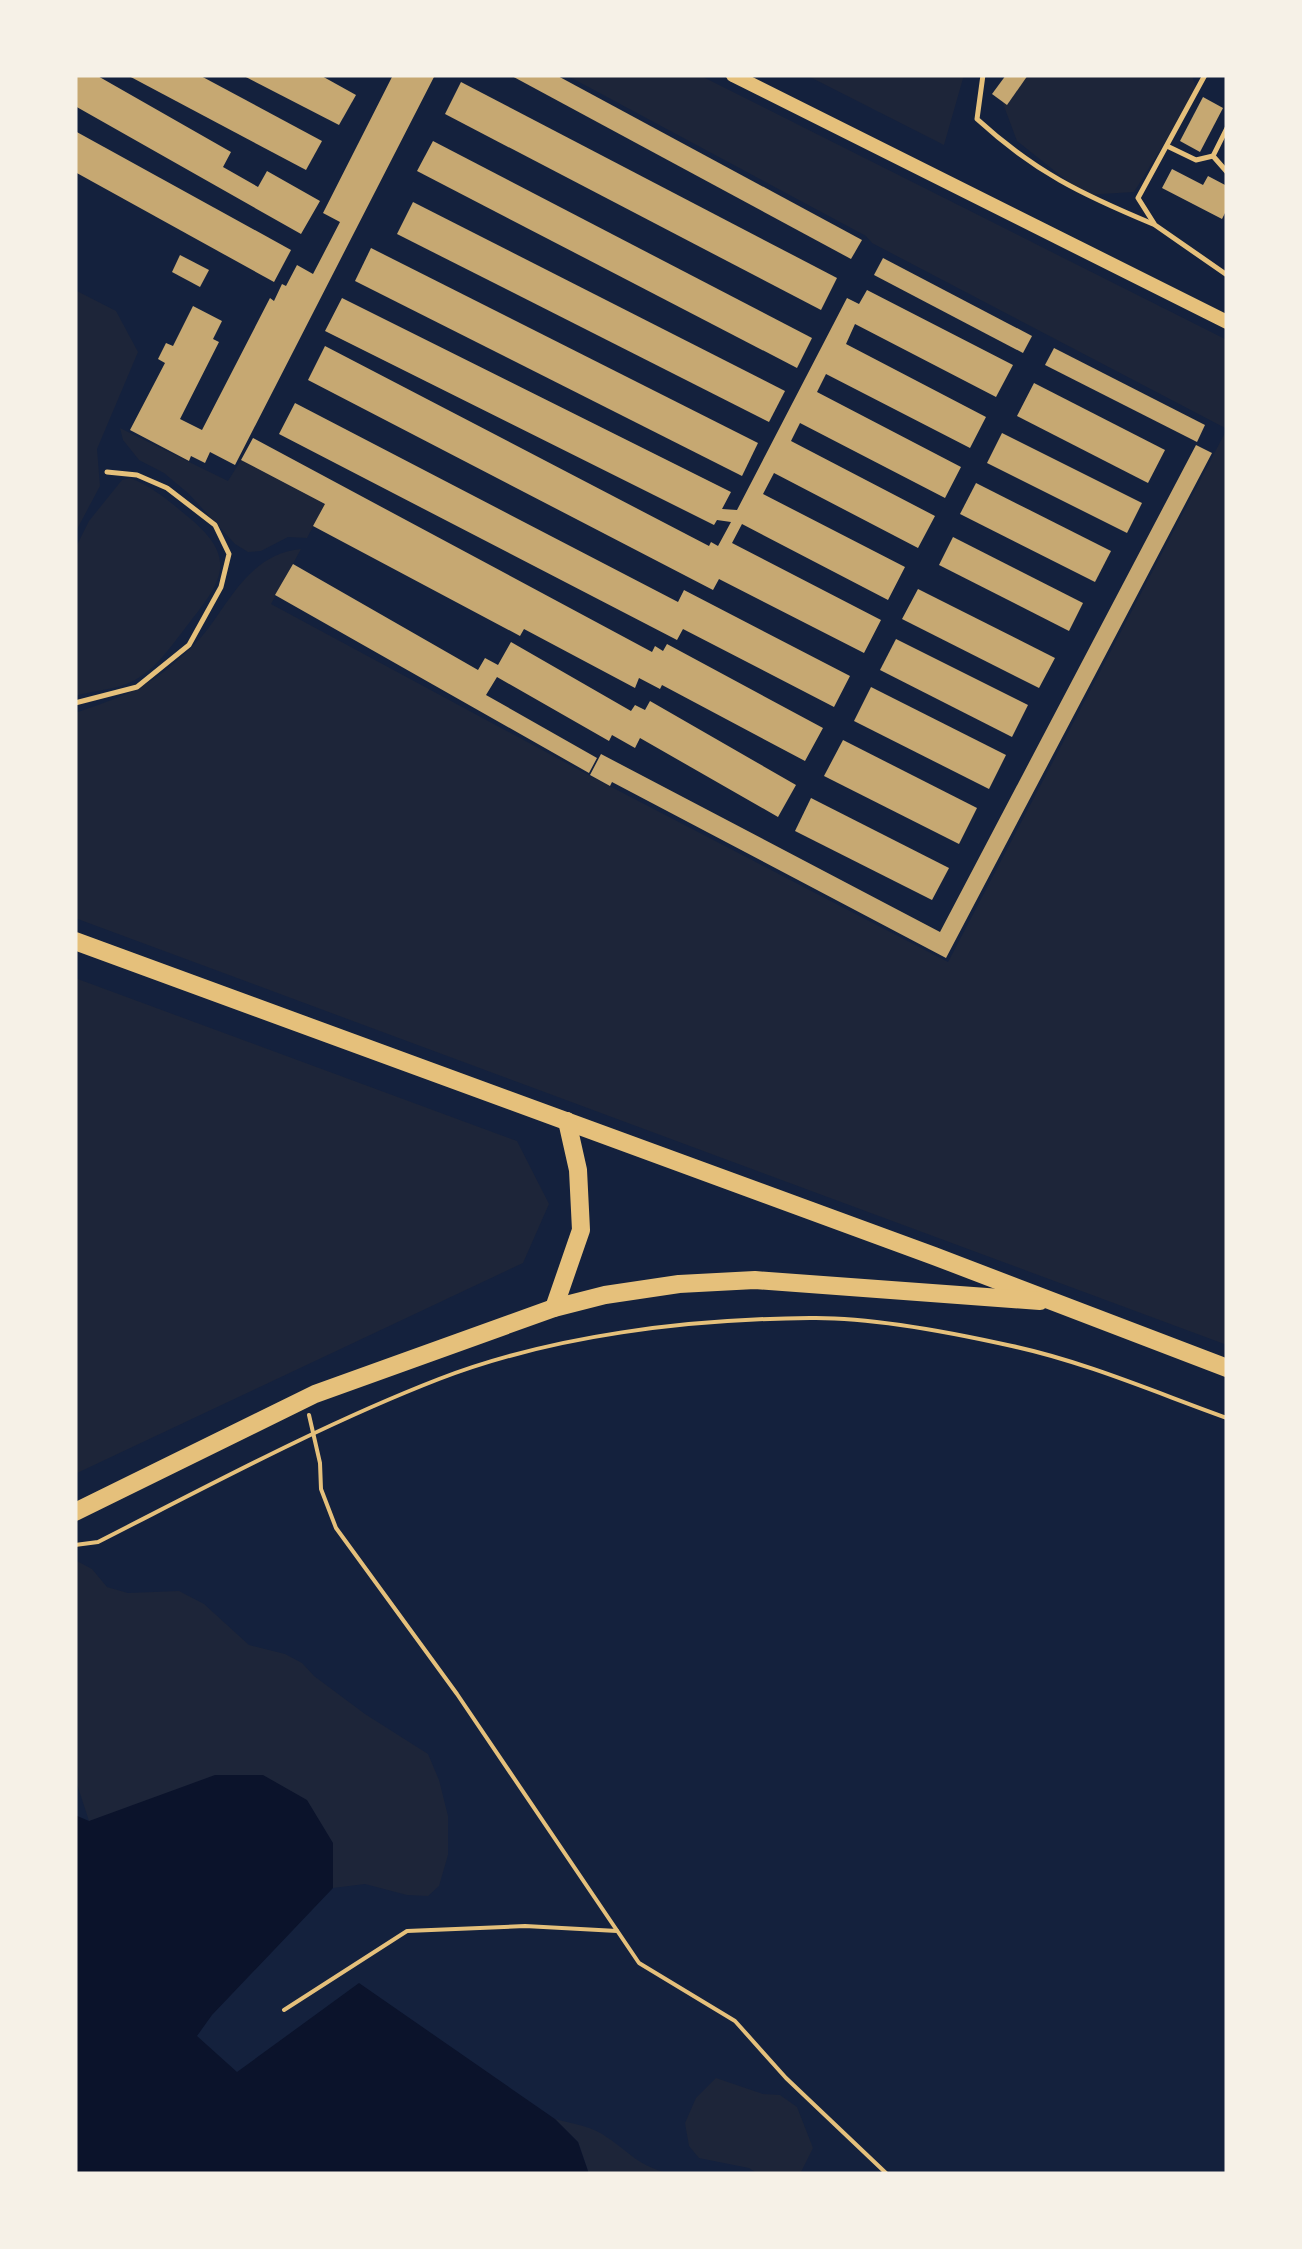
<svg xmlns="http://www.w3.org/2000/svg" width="1302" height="2249" viewBox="0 0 1302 2249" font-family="'DejaVu Sans',sans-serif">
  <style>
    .green { fill: #1d2539 }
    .water { fill: #0b132b }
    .building { fill: #c6a872 }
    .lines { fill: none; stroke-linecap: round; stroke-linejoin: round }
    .path { stroke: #e5c07b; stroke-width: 4 }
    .service { stroke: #e5c07b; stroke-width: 5 }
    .tertiary { stroke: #e5c07b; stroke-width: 14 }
    .primary { stroke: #e5c07b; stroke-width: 18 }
  </style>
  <rect width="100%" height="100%" fill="#14213d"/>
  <g class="green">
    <path d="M566,75H699L1227,340V1345L75,918V713C110,701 144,690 172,665C185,654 200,640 210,626C234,593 255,553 301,549L271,604L598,780L948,962L1227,429L872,243L866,236Z"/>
    <path d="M806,75H964L944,145Z"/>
    <path d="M1011,75H1192L1197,91L1134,192L1085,195L1017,141L1001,98Z"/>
    <path d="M75,290L116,311L138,352L97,449L100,486L75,533Z"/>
    <path d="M120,428L228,481L241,460L325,504L307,538L288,537L261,551L248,552L235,544L189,494L164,473L139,460L123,440Z"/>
    <path d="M130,478C153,487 169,501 187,516C243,561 219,584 183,631C169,649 155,669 135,680C117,690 94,690 75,696V549L89,521L122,480Z"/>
    <path d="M75,978L517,1141L549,1204L523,1263L75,1474Z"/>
    <path d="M75,1560L92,1569L107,1587L128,1593L179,1591L204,1604L249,1645L285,1654L302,1663L314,1676L365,1714L428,1754L439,1780L448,1816V1855L439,1886L428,1896L407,1895L365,1884L333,1888V1843L89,1821L75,1778Z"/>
    <path d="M716,2078L763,2094L780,2095L797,2107L813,2148L800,2174H758L749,2168L699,2158L689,2146L685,2123L696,2098Z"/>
    <path d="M555,2119C570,2123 589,2126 602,2134C629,2151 639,2168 673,2174H589L578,2142Z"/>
  </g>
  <path class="water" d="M215,1775H263L307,1800L333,1843V1888L212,2015L197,2036L237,2072L359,1983L555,2119L578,2142L589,2174H75V1815L89,1821Z"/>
  <g class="building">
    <path d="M75,75H96L231,152L223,167L258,187L267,171L320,201L301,234L75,106Z"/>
    <path d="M127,75H199L322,141L306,170Z"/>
    <path d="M242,75H320L356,95L339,125Z"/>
    <path d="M393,75H435L235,465L210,452L205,463L191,456L189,461L130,430L165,363L158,359L166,343L173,346L193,306L222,321L213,339L219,342L180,419L202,430L270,298L274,301L282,284L286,286L297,265L313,274L340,222L323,213Z"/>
    <path d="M510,75H556L862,240L851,259Z"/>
    <path d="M1006,75H1028L1007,105L992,94Z"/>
    <path d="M461,82L837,278L821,310L445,114Z"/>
    <path d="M1203,97L1223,108L1200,152L1180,141Z"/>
    <path d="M75,131L291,250L274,282L75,172Z"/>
    <path d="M433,141L812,338L797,368L417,171Z"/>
    <path d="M1172,169L1203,185L1208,176L1227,186V209L1222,219L1162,188Z"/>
    <path d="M413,202L785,391L769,422L397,234Z"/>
    <path d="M371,248L758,443L742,476L355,281Z"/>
    <path d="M180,255L209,270L200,287L172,272Z"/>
    <path d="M883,258L1032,336L1023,353L874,275Z"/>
    <path d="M867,290L1013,365L996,397L855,324L846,344L986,417L970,448L826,374L817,392L961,467L945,498L800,423L791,441L935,516L918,548L774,473L763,494L905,567L888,600L742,524L732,543L881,620L864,653L719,579L713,590L308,380L325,346L709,546L711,542L718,546L731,522L717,520L714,525L325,331L342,298L731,492L722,509L737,510L847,298L859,304Z"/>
    <path d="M1054,348L1205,425L1197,442L1045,365Z"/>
    <path d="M1034,383L1165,450L1148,483L1017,416Z"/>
    <path d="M295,403L678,602L684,590L850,676L834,707L683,629L677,640L279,434Z"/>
    <path d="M1002,433L1142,503L1127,533L987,463Z"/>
    <path d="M253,438L652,652L655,646L663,651L667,644L823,728L805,761L662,685L660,689L639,678L635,688L524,629L520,636L313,526L325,504L241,460Z"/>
    <path d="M1196,445L1212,453L946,958L612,782L610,786L590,775L601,754L940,932Z"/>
    <path d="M976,483L1111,551L1095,582L960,514Z"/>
    <path d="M953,537L1083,603L1069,631L939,565Z"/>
    <path d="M293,564L478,670L485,658L498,665L511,642L631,711L635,705L645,710L650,701L796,785L778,817L640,738L635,748L612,735L609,741L497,677L486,695L597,758L589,773L275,595Z"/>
    <path d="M918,589L1055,658L1039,688L902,619Z"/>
    <path d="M896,639L1028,705L1012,737L880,670Z"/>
    <path d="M871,687L1006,755L989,789L854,721Z"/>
    <path d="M843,740L977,808L959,844L824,776Z"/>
    <path d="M811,798L949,868L932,900L795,831Z"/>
  </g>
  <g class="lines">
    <g class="path">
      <path d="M309,1415L320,1463L321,1489L336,1528L457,1694L639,1963L735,2021L786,2078L887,2174"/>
      <path d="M75,1545L98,1542C208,1486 323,1424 439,1379C553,1335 689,1319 810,1318C869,1317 954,1333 1012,1346C1086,1362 1157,1393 1227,1418"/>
      <path d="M284,2010L407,1931L525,1926L617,1931"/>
    </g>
    <g class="service">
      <path d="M983,75L977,119C1035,172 1081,194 1153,224"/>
      <path d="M1205,75L1138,198L1155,225L1227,275"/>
      <path d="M1167,146L1196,160L1213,156L1227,128"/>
      <path d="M1213,156L1227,172"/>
      <path d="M75,703L137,687L189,645L221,587L229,554L215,525L167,488L137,475L107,472"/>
    </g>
    <path class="tertiary" d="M733,75L1227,322"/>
    <g class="primary">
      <path d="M75,941L934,1256L1227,1368"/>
      <path d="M554,1308L581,1230L578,1170L567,1121"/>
      <path d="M75,1512L315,1394L554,1308L605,1295L679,1284L755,1280L1040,1301"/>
    </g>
  </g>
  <rect width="1302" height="2249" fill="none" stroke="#f6f1e7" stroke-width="155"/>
</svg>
